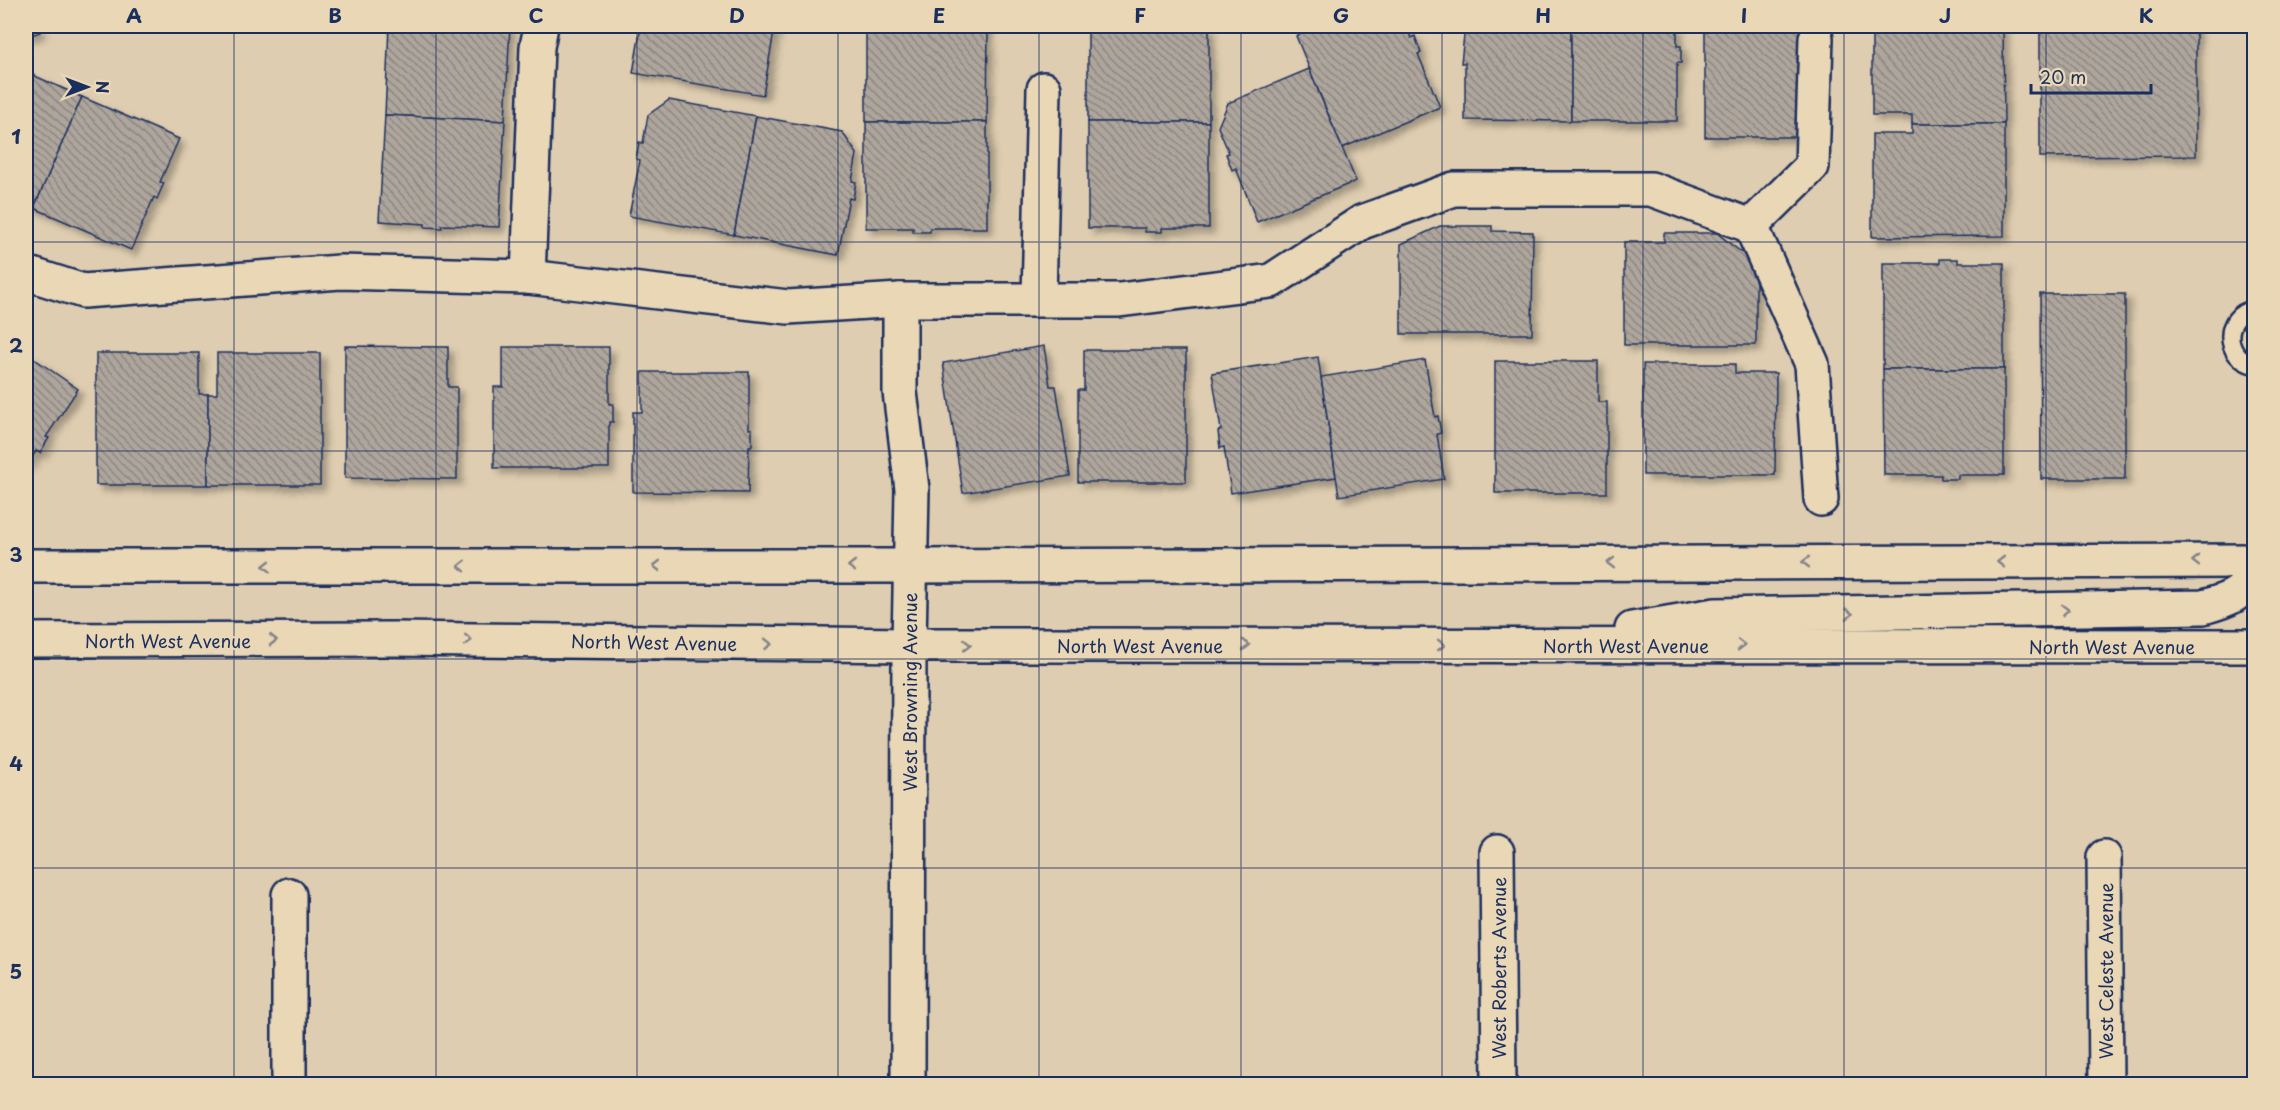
<svg xmlns="http://www.w3.org/2000/svg" width="2280" height="1110" viewBox="0 0 2280 1110" font-family="'Playpen Sans',sans-serif">
  <style>
    .building { fill: url(#building-back-hatch); stroke: #1b2f5e; stroke-width: 1.5; filter: url(#shadow) }
    .lines { fill: none; stroke-linecap: round; stroke-linejoin: round }
    .service-casing { stroke: #1b2f5e; stroke-width: 21 }
    .minor-casing { stroke: #1b2f5e; stroke-width: 38 }
    .secondary-casing { stroke: #1b2f5e; stroke-width: 38 }
    .service { stroke: #ead7b5; stroke-width: 16 }
    .minor { stroke: #ead7b5; stroke-width: 33 }
    .secondary { stroke: #ead7b5; stroke-width: 33 }
    .oneway { stroke: #82838a }
    .grid { fill: none; stroke: #1b2f5e; stroke-width: 1.5; stroke-opacity: 0.55 }
    .labels { text-anchor: middle; dominant-baseline: central; stroke-width: 4.5; stroke-linejoin: round; paint-order: stroke }
    .street-label { font-size: 18px; fill: #1b2f5e; stroke: #ead7b5 }
    .neatline { fill: none; stroke: #1b2f5e; stroke-width: 2 }
    .grid-label { font-size: 20px; text-anchor: middle; font-weight: bold; fill: #1b2f5e }
  </style>
  <defs>
    <pattern id="building-back-hatch" width="6" height="6" patternUnits="userSpaceOnUse" patternTransform="scale(1.5)"><rect width="6" height="6" fill="#aea59c"/><path d="M-1 5l2 2M0 0l6 6M5-1l2 2" fill="none" stroke="#8d8782"/></pattern>
    <filter id="shadow"><feDropShadow dx="5.5" dy="5.5" stdDeviation="3" flood-color="#0004"/></filter>
  </defs>
  <rect width="100%" height="100%" fill="#decdb0"/>
  <filter id="ink" filterUnits="userSpaceOnUse"><feTurbulence type="fractalNoise" baseFrequency=".0167" numOctaves="2"/><feDisplacementMap in="SourceGraphic" scale="12" xChannelSelector="R" yChannelSelector="G"/><feConvolveMatrix kernelMatrix="1 2 1 2 8 2 1 2 1" color-interpolation-filters="sRGB"/></filter>
  <g filter="url(#ink)">
    <g class="building">
      <path d="M26,26H38L40,32L26,37Z"/>
      <path d="M389,26H510L505,121L385,115Z"/>
      <path d="M641,26H775L763,95L633,73Z"/>
      <path d="M866,26H988L987,122H866Z"/>
      <rect x="1088" y="26" width="121" height="96"/>
      <path d="M1321,26H1406L1411,38L1415,36L1421,53L1418,54L1440,107L1342,148L1296,36Z"/>
      <path d="M1465,26H1571V121L1465,120V63H1461Z"/>
      <path d="M1571,26H1677V46H1681V63H1677V121H1571Z"/>
      <path d="M1705,26H1813L1808,137H1705Z"/>
      <path d="M1872,26H2003L2004,124H1912V115H1872Z"/>
      <path d="M2040,26H2196V156L2040,157Z"/>
      <path d="M1309,69L1356,181L1257,222L1236,168L1232,170L1226,154L1229,153L1218,127L1228,103Z"/>
      <path d="M26,72L82,97L34,208L26,204Z"/>
      <path d="M82,97L179,139L160,182L164,183L157,199L154,197L131,250L34,208Z"/>
      <path d="M669,100L756,116L734,235L629,216L640,160L636,159L639,142L643,143L648,115Z"/>
      <path d="M385,115L505,121L499,227L442,225V228L425,227V224L379,221Z"/>
      <path d="M756,116L842,132L857,154L852,181L856,182L853,199L849,198L838,255L734,235Z"/>
      <path d="M866,122H987V228H930V232H913V228H866Z"/>
      <path d="M1088,122H1209V228H1162V232H1145V228H1088Z"/>
      <path d="M1912,124H2004V236L1872,237V134H1912Z"/>
      <path d="M1440,226H1492V231L1533,232L1532,334H1401V244Z"/>
      <path d="M1664,233H1717L1756,264V345H1624V242H1664Z"/>
      <path d="M1940,259H1958V263H2004V369H1883V263H1940Z"/>
      <path d="M2040,294H2125V479H2041Z"/>
      <path d="M345,346L448,347V387H457V479L345,478Z"/>
      <path d="M1044,346L1050,386H1056L1070,476L963,493L943,363Z"/>
      <path d="M503,347H609V404H613V422H609V468H494V387H503Z"/>
      <path d="M1084,350H1186V482H1078V390H1084Z"/>
      <path d="M26,353L78,389L46,437L49,438L40,453L36,451L26,467Z"/>
      <path d="M96,353H199V394H208V485H96Z"/>
      <path d="M217,353H320V485H208V394H217Z"/>
      <path d="M1318,357L1336,477L1231,493L1224,447L1220,448L1218,431L1221,430L1212,373Z"/>
      <path d="M1425,360L1435,417L1438,416L1441,433L1437,434L1444,479L1339,496L1321,377Z"/>
      <path d="M1495,361H1598V402H1607V493H1495Z"/>
      <path d="M1643,364H1735V373H1776L1775,475H1643Z"/>
      <path d="M1883,369H2004V475H1958V479H1941V475H1884Z"/>
      <path d="M642,372H749V429H752V446H749L748,493L633,492V412H642Z"/>
    </g>
    <g class="lines">
      <g class="service-casing">
        <path id="service" d="M2254,309C2222,315 2223,358 2254,365"/>
      </g>
      <g class="minor-casing">
        <g id="minor">
          <path d="M1816,38L1812,166L1751,226L1812,364L1821,499"/>
          <path d="M26,273L83,291L340,272L528,277L788,307L900,300H1119L1271,281L1362,222L1454,189H1651L1751,226"/>
          <path d="M528,277L537,47L541,26"/>
          <path d="M1039,298L1044,89"/>
          <path d="M900,300V392L912,489L909,645L908,1084"/>
          <path d="M1497,852L1499,1084"/>
          <path d="M2104,857L2106,1084"/>
          <path d="M289,1084V895"/>
        </g>
      </g>
      <g class="secondary-casing">
        <g id="secondary">
          <path d="M26,566H910L2254,561"/>
          <path d="M1632,629L1715,615L2203,607C2225,601 2244,595 2254,573"/>
          <path d="M26,640L394,639L909,645L2254,646"/>
        </g>
      </g>
      <use href="#service" class="service"/>
      <use href="#minor" class="minor"/>
      <use href="#secondary" class="secondary"/>
    </g>
    <defs><path id="oneway-chevron" d="M-2-3.5L2.5 0L-2 3.5" fill="none" stroke-width="1.6" stroke-linecap="round" stroke-linejoin="round" transform="scale(1.5)"/></defs>
    <g class="oneway">
      <use href="#oneway-chevron" transform="translate(2196 561) rotate(180)"/>
      <use href="#oneway-chevron" transform="translate(1806 562) rotate(180)"/>
      <use href="#oneway-chevron" transform="translate(2001 562) rotate(180)"/>
      <use href="#oneway-chevron" transform="translate(1611 563) rotate(180)"/>
      <use href="#oneway-chevron" transform="translate(267 566) rotate(180)"/>
      <use href="#oneway-chevron" transform="translate(462 566) rotate(180)"/>
      <use href="#oneway-chevron" transform="translate(657 566) rotate(180)"/>
      <use href="#oneway-chevron" transform="translate(852 566) rotate(180)"/>
      <use href="#oneway-chevron" transform="translate(2065 610) rotate(-1)"/>
      <use href="#oneway-chevron" transform="translate(1849 614) rotate(-1)"/>
      <use href="#oneway-chevron" transform="translate(273 640)"/>
      <use href="#oneway-chevron" transform="translate(468 640) rotate(1)"/>
      <use href="#oneway-chevron" transform="translate(768 644) rotate(1)"/>
      <use href="#oneway-chevron" transform="translate(967 645)"/>
      <use href="#oneway-chevron" transform="translate(1246 645)"/>
      <use href="#oneway-chevron" transform="translate(1441 645)"/>
      <use href="#oneway-chevron" transform="translate(1741 645)"/>
    </g>
  </g>
  <path class="grid" d="M234,26V1084M436,26V1084M637,26V1084M838,26V1084M1039,26V1084M1241,26V1084M1442,26V1084M1643,26V1084M1844,26V1084M2046,26V1084M26,242H2254M26,451H2254M26,659H2254M26,868H2254"/>
  <g class="labels">
    <g class="street-label">
      <text x="168" y="640">North West Avenue</text>
      <text transform="translate(654 642) rotate(1)">North West Avenue</text>
      <text x="1140" y="645">North West Avenue</text>
      <text x="1626" y="645">North West Avenue</text>
      <text x="2112" y="646">North West Avenue</text>
      <text transform="translate(909 692) rotate(-90)">West Browning Avenue</text>
      <text transform="translate(1498 968) rotate(-90)">West Roberts Avenue</text>
      <text transform="translate(2105 971) rotate(-90)">West Celeste Avenue</text>
    </g>
  </g>
  <rect width="2280" height="1110" fill="none" stroke="#ead7b5" stroke-width="66"/>
  <g transform="translate(87 87) rotate(90)" stroke="#ead7b5" stroke-width="4.5" paint-order="stroke">
  <path d="M0-4.5L10 22L0 15L-10 22Z" fill="#1b2f5e"/>
  <text y="-9" font-size="16" font-weight="bold" text-anchor="middle" fill="#1b2f5e">N</text>
  </g>
  <path d="M2031 84v9h120v-9" fill="none" stroke="#1b2f5e" stroke-width="3"/>
  <text x="2040" y="84" font-size="18" fill="#1b2f5e" stroke="#ead7b5" stroke-width="4.5" paint-order="stroke">20 m</text>
  <rect x="33" y="33" width="2214" height="1044" class="neatline"/>
  <g class="grid-label">
    <text x="134" y="23">A</text>
    <text x="335" y="23">B</text>
    <text x="536" y="23">C</text>
    <text x="737" y="23">D</text>
    <text x="939" y="23">E</text>
    <text x="1140" y="23">F</text>
    <text x="1341" y="23">G</text>
    <text x="1543" y="23">H</text>
    <text x="1744" y="23">I</text>
    <text x="1945" y="23">J</text>
    <text x="2146" y="23">K</text>
    <text x="16" y="144">1</text>
    <text x="16" y="353">2</text>
    <text x="16" y="562">3</text>
    <text x="16" y="771">4</text>
    <text x="16" y="979">5</text>
  </g>
</svg>
